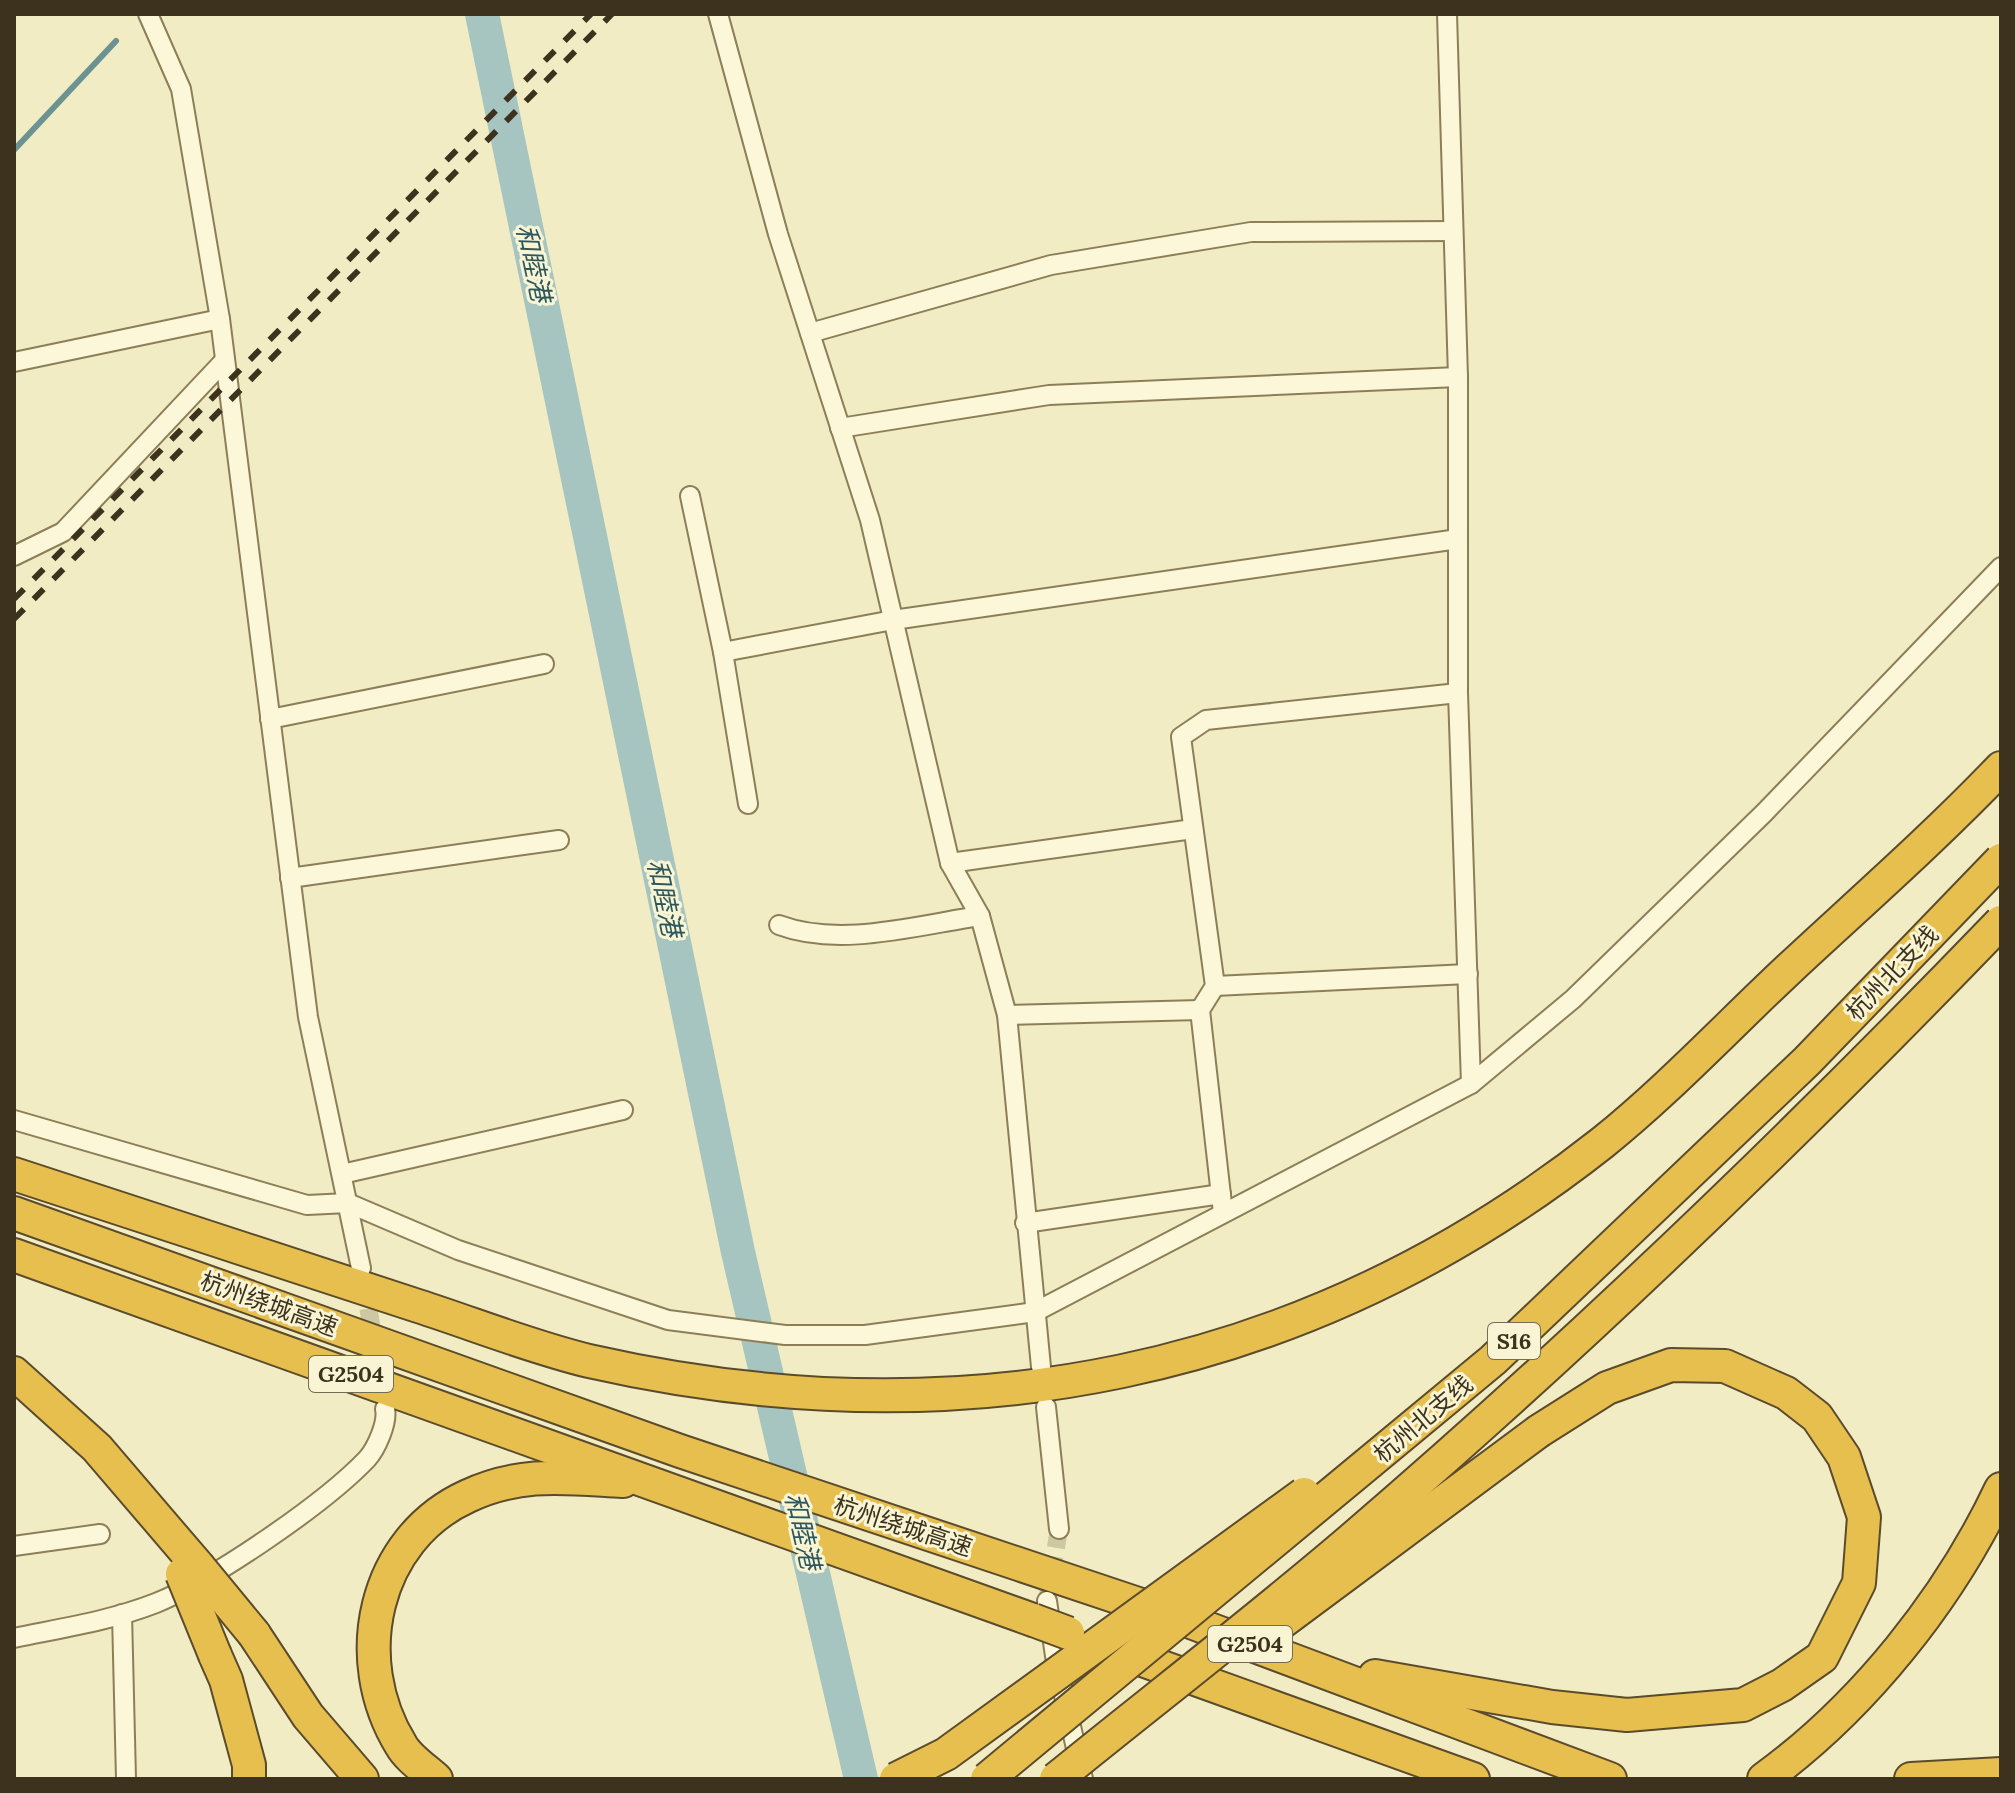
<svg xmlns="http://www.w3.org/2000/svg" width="2015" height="1793" viewBox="0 0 2015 1793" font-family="Lora,'Noto Sans SC',serif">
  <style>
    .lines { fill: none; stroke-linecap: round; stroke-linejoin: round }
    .stream { stroke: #6b9391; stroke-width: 6 }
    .river { stroke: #a6c4c0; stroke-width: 34 }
    .street-tunnel { stroke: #cdc7a2; stroke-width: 18; stroke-dasharray: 18 9; stroke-linecap: butt }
    .street-casing { stroke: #8d7e58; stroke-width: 22 }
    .highway-casing { stroke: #5b4b2d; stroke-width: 36 }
    .street { stroke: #fbf7d8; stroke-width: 18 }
    .highway { stroke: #e6bf4e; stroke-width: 32 }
    .rail { stroke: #3c321d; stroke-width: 6; stroke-dasharray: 14 14; stroke-linecap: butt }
    .highway-bridge-casing { stroke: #5b4b2d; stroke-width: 36; stroke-linecap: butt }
    .highway-bridge { stroke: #e6bf4e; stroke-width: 32 }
    .labels { text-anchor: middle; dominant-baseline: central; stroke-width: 6; stroke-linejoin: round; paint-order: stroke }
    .shield { fill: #f8f4d4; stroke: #746c54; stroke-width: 2 }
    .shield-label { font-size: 22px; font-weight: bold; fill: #3c321d }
    .street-label { font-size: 24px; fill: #3c321d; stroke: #f8f4d4 }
    .water-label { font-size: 26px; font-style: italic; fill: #2c575d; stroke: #f8f4d4 }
  </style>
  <rect width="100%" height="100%" fill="#f1ecc3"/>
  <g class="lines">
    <path class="stream" d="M14,150L116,41"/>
    <path class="river" d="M482,14L738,1252L861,1779"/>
    <g class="street-tunnel">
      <path d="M364,1282L382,1391"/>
      <path d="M1047,1601L1059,1529"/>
    </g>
    <g class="street-casing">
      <g id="street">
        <path d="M148,14L181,89L220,319L308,1017L361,1268"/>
        <path d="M718,14L778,234L870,520L950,863L980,916L1007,1015L1041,1367"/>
        <path d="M1447,14L1458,377V693L1471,1084"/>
        <path d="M810,333L1051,265L1251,232L1453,231"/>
        <path d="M14,362L220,319"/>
        <path d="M840,428L1049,395L1458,377"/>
        <path d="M690,496L723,652L893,620L1458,539"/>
        <path d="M14,556L63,532L225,360"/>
        <path d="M723,652L748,804"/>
        <path d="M270,719L544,664"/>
        <path d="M950,863L1193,829"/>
        <path d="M290,878L559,840"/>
        <path d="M779,925C840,948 918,925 980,916"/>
        <path d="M1215,986L1468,974"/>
        <path d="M1007,1015L1200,1010"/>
        <path d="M14,1120L307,1205L348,1203L458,1250L668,1320L785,1335H865L1035,1312L1471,1084L1573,999L1764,813L2001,567"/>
        <path d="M342,1174L623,1110"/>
        <path d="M1223,1213L1200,1010L1215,986L1181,737L1206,720L1458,693"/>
        <path d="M1025,1223L1221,1194"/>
        <path d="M1046,1407L1059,1529"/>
        <path d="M14,1546L100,1534"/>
        <path d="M1047,1601L1055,1656L1083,1779"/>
        <path d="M122,1614L126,1779"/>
        <path d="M14,1638C62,1628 110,1621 156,1603C213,1580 324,1504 367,1459C376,1449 388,1423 385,1409"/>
      </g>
    </g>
    <g class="highway-casing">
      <g id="highway">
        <path d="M14,1174C149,1217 283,1263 418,1306C474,1324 531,1347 589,1361C956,1444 1304,1378 1602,1143C1668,1090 1728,1026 1790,968C1861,902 1934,838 2001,768"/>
        <path d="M14,1213L680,1451L1180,1618L1610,1779"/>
        <path d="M14,1255L1033,1620"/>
        <path d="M14,1373L97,1448L198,1566"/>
        <path d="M254,1634L308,1716L362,1779"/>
        <path d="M1112,1649L1473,1779"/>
        <path d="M215,1655L226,1680L249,1765V1779"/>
        <path d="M1375,1676L1552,1707L1627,1715L1743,1705L1782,1685L1822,1657L1859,1583L1864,1517L1844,1457L1817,1417L1786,1393L1725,1366L1671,1365L1607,1388L1539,1431"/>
        <path d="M436,1779C425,1769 408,1758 401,1745C348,1659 373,1539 468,1496C521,1471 567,1478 623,1481"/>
        <path d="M1764,1779C1863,1707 1949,1599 2001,1489"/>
        <path d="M1911,1779L2001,1774"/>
      </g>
    </g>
    <use href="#street" class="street"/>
    <use href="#highway" class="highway"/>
    <g class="rail">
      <path d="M14,599L591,14"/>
      <path d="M14,619L612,14"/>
    </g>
    <g class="highway-bridge-casing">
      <g id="highway-bridge">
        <path d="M198,1566L254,1634"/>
        <path d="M182,1574L215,1655"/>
        <path d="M1033,1620L1068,1633"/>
        <path d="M1274,1628L1539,1431"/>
        <path d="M896,1779L946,1754L1304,1494"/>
        <path d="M987,1779L1493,1360L1807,1061L2001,860"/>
        <path d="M1056,1779C1152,1701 1251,1625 1345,1545C1574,1349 1792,1139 2001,922"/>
      </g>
    </g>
    <use href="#highway-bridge" class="highway-bridge"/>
  </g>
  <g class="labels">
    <g class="shield">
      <rect x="1488" y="1323" width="52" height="36" rx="6"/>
      <rect x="309" y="1356" width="84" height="36" rx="6"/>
      <rect x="1208" y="1626" width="84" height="36" rx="6"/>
    </g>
    <g class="shield-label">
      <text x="1514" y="1341">S16</text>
      <text x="351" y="1374">G2504</text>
      <text x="1250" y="1644">G2504</text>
    </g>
    <g class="street-label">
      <text transform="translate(1892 973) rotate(-46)">杭州北支线</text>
      <text transform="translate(269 1304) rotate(20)">杭州绕城高速</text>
      <text transform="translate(1423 1419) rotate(-40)">杭州北支线</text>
      <text transform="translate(903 1526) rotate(18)">杭州绕城高速</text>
    </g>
    <g class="water-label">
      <text transform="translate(534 263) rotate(78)">和睦港</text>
      <text transform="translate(665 898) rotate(78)">和睦港</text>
      <text transform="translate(803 1531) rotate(77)">和睦港</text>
    </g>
  </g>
  <rect width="2015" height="1793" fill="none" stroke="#3c321d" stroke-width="32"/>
</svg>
